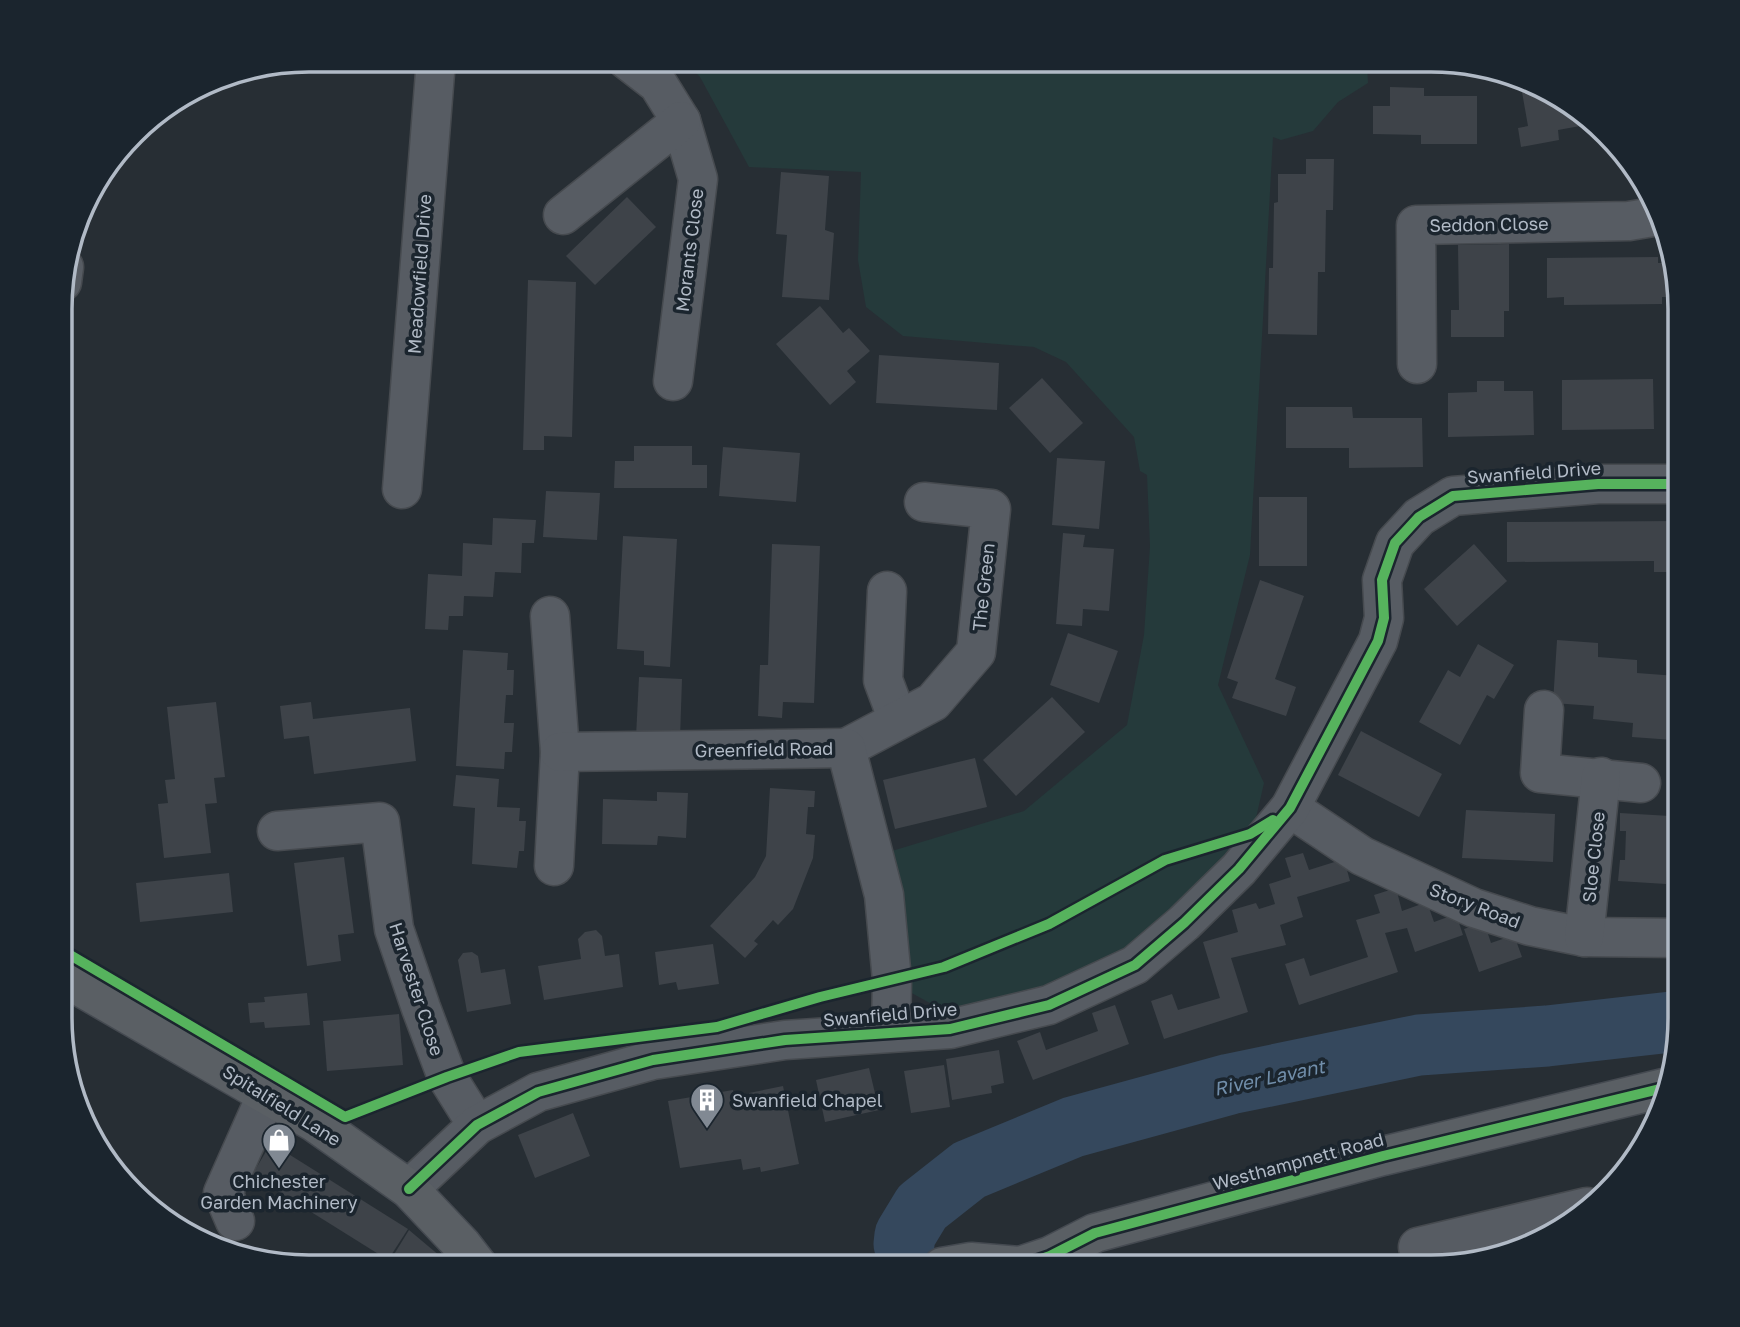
<svg xmlns="http://www.w3.org/2000/svg" width="1740" height="1327" viewBox="0 0 1740 1327" font-family="'Golos Text',sans-serif">
  <style>
    .green { fill: #253a3b }
    .lines { fill: none; stroke-linecap: round; stroke-linejoin: round }
    .river { stroke: #35485d; stroke-width: 61 }
    .building { fill: #3e4349 }
    .minor-casing { stroke: #464a4f; stroke-width: 41 }
    .major-casing { stroke: #454a51; stroke-width: 41 }
    .minor { stroke: #575c63; stroke-width: 38 }
    .major { stroke: #5a5f64; stroke-width: 38 }
    .cycleway-casing { stroke: #1b252e; stroke-width: 15 }
    .cycleway { stroke: #56b35d; stroke-width: 10 }
    .labels { text-anchor: middle; dominant-baseline: central; stroke-width: 7; stroke-linejoin: round; paint-order: stroke }
    .street-label { font-size: 18px; fill: #b1bac6; stroke: #1b252e }
    .poi-label { font-size: 18px; fill: #b1bac6; stroke: #1b252e; text-anchor: start }
    .water-label { font-size: 19px; font-style: italic; fill: #718eaa; stroke: #1b252e }
    .rim { fill: none; stroke: #b1bac6; stroke-width: 3.5 }
  </style>
  <rect width="100%" height="100%" fill="#272e34"/>
  <path class="green" d="M684,60H1277V68L1280,60H1362L1367,64L1368,83L1338,102L1313,131L1281,140L1273,137L1250,555L1218,685L1264,783L1250,844L1127,952L1052,989L948,1013L908,991L892,851L1024,811L1127,725L1144,635L1150,546L1147,475L1140,471L1134,437L1066,362L1034,347L903,336L866,307L858,260L861,172L749,167L700,77Z"/>
  <g class="lines">
    <path class="river" d="M904,1244L905,1235L922,1207L969,1170L1073,1127L1230,1084L1419,1045L1547,1036L1680,1021"/>
  </g>
  <g class="building">
    <path d="M1390,87L1424,88V96H1477V144H1421V135L1373,134V106H1390Z"/>
    <path d="M1543,89L1595,121L1597,123L1558,130L1559,140L1521,147L1518,128L1528,126L1522,92Z"/>
    <path d="M1306,159H1334L1333,210H1326L1325,272H1318L1317,335L1268,334L1269,268H1273L1274,203L1278,202V174H1306Z"/>
    <path d="M781,172L829,176L825,230L834,233L829,300L782,297L787,235L776,234Z"/>
    <path d="M627,197L656,227L595,285L566,256Z"/>
    <path d="M1509,244V311H1504V337H1451V310H1459L1458,245Z"/>
    <path d="M1658,257V263H1670L1678,297H1662V304L1564,305V297L1547,298V258Z"/>
    <path d="M528,280L576,282L572,437L544,436V450H523Z"/>
    <path d="M820,306L843,333L849,328L870,351L847,371L856,382L830,405L776,344Z"/>
    <path d="M879,355L999,363L997,410L876,403Z"/>
    <path d="M1042,378L1083,423L1050,453L1009,408Z"/>
    <path d="M1653,379L1654,429L1562,430V380Z"/>
    <path d="M1477,381H1504V391H1533L1534,435L1448,437V393L1477,392Z"/>
    <path d="M1286,407H1352L1353,418H1422L1423,467L1349,468V448H1286Z"/>
    <path d="M634,446H692V465H707V488H614L615,461H634Z"/>
    <path d="M723,447L800,453L796,502L719,496Z"/>
    <path d="M1057,458L1105,461L1099,529L1052,525Z"/>
    <path d="M546,491L600,493L597,540L543,537Z"/>
    <rect x="1259" y="497" width="48" height="69"/>
    <path d="M493,518L536,520L534,543H522L521,573L495,572L493,597L464,596L463,616H449L448,630L425,629L428,574L462,576L463,543L492,545Z"/>
    <path d="M1680,521V572H1654V561L1507,562V522Z"/>
    <path d="M1063,533L1085,535L1083,547L1114,549L1109,611L1083,609L1082,626L1056,624Z"/>
    <path d="M623,536L677,539L670,667L644,665V651L617,649Z"/>
    <path d="M772,544L820,546L814,703L783,702L782,718L758,716L760,665H768Z"/>
    <path d="M1474,544L1507,581L1457,626L1424,589Z"/>
    <path d="M1260,580L1304,596L1275,679L1296,687L1286,716L1232,698L1238,682L1227,678Z"/>
    <path d="M1068,633L1118,651L1099,703L1050,685Z"/>
    <path d="M1557,640L1598,643V657L1637,660V673L1677,676L1673,740L1632,737L1633,723L1593,719L1594,706L1553,703Z"/>
    <path d="M1478,644L1514,665L1494,699L1487,695L1460,745L1419,722L1448,670L1460,677Z"/>
    <path d="M463,650L508,653L507,670H514L513,695H506L504,723H514L512,752H505L504,769L456,766Z"/>
    <path d="M639,677L682,679L680,738L636,737Z"/>
    <path d="M1052,697L1085,732L1016,796L983,760Z"/>
    <path d="M216,702L225,777L214,778L217,803L205,804L211,853L164,858L158,804L168,803L165,780L175,779L167,707Z"/>
    <path d="M311,702L313,719L410,708L416,761L314,774L309,736L284,739L280,706Z"/>
    <path d="M1361,731L1442,774L1419,817L1338,775Z"/>
    <path d="M975,758L987,807L895,829L883,780Z"/>
    <path d="M456,775L499,779L497,807L520,808L519,821H526L524,851H519L517,868L472,864L475,808L453,806Z"/>
    <path d="M770,788L815,791L814,807H808L806,834L815,835L813,858L793,909L778,925L773,920L754,941L758,944L745,958L710,926L755,877L766,856Z"/>
    <path d="M657,792L688,793L686,838L658,836L657,845L602,844L603,799L657,801Z"/>
    <path d="M1466,810L1555,814L1553,862L1462,858Z"/>
    <path d="M1620,813L1670,816L1666,884L1618,881L1620,860H1625L1626,831H1620Z"/>
    <path d="M1303,853L1309,870L1344,859L1350,881L1297,897L1303,917L1280,925L1286,945L1231,958L1248,1012L1164,1039L1151,1001L1172,994L1178,1010L1220,998L1203,942L1238,932L1232,910L1256,903L1259,909L1275,904L1269,884L1291,877L1285,858Z"/>
    <path d="M344,857L354,933L338,935L341,961L307,966L294,863Z"/>
    <path d="M229,873L233,912L140,922L136,883Z"/>
    <path d="M1396,888L1402,911L1427,902L1434,922L1456,914L1463,935L1415,952L1407,928L1385,933L1398,972L1299,1005L1285,964L1304,958L1310,976L1368,957L1356,920L1380,913L1374,895Z"/>
    <path d="M1484,922L1491,943L1514,935L1522,957L1479,972L1464,929Z"/>
    <path d="M596,930L602,936L605,956L619,954L623,987L544,1000L538,966L581,959L578,939L585,932Z"/>
    <path d="M713,944L719,984L678,990L676,982L659,985L655,952Z"/>
    <path d="M472,952L478,956L481,973L505,969L511,1004L467,1012L458,960L463,953Z"/>
    <path d="M307,993L310,1025L265,1028L264,1022L250,1023L248,1003L265,1002L264,997Z"/>
    <path d="M1115,1005L1129,1044L1033,1080L1017,1041L1040,1032L1046,1050L1098,1031L1092,1013Z"/>
    <path d="M399,1014L403,1065L327,1071L323,1021Z"/>
    <path d="M999,1050L1004,1083L991,1086L992,1093L952,1100L946,1059Z"/>
    <path d="M944,1065L950,1107L911,1113L904,1071Z"/>
    <path d="M869,1068L879,1110L825,1122L816,1080Z"/>
    <path d="M783,1086L799,1164L761,1172L760,1167L743,1170L741,1159L680,1168L668,1101L733,1090L735,1100L749,1097V1093Z"/>
    <path d="M573,1113L590,1156L535,1178L518,1135Z"/>
    <path d="M271,1143L408,1229L388,1260L252,1175Z"/>
    <path d="M409,1230L453,1267H396L390,1261Z"/>
  </g>
  <g class="lines">
    <g class="minor-casing">
      <g id="minor">
        <path d="M627,60L658,84L681,121L698,179L673,381"/>
        <path d="M563,215L681,121"/>
        <path d="M62,282L64,267"/>
        <path d="M1417,364L1416,225L1629,221L1659,216"/>
        <path d="M402,489L436,60"/>
        <path d="M887,591L883,680L898,720"/>
        <path d="M550,616L560,752L554,866"/>
        <path d="M1544,710L1540,773L1641,783"/>
        <path d="M846,748L933,702L976,652L991,509L924,502"/>
        <path d="M560,752L846,748L884,895L892,980L891,1032"/>
        <path d="M1290,808L1362,856L1474,908L1530,926L1584,937L1680,938"/>
        <path d="M277,831L380,822L394,929L421,1008L447,1077L477,1125"/>
        <path d="M1584,937L1601,777"/>
        <path d="M409,1189L477,1125L538,1092L653,1060L785,1040L950,1029L1049,1005L1135,965L1184,923L1239,869L1290,808L1378,641L1384,618L1382,580L1395,543L1419,517L1453,496L1598,484H1680"/>
        <path d="M235,1221L223,1193L267,1094"/>
        <path d="M1418,1247L1587,1207"/>
      </g>
    </g>
    <g class="major-casing">
      <g id="major">
        <path d="M60,975L314,1122L409,1189L462,1245L479,1267"/>
        <path d="M942,1267L971,1262L1020,1266L1050,1256L1095,1233L1383,1156L1668,1087"/>
      </g>
    </g>
    <use href="#minor" class="minor"/>
    <use href="#major" class="major"/>
    <g class="cycleway-casing">
      <g id="cycleway">
        <path d="M60,949L345,1117L447,1077L519,1052L717,1027L820,997L944,967L1049,924L1165,860L1250,834L1273,820"/>
        <path d="M409,1189L477,1125L538,1092L653,1060L785,1040L950,1029L1049,1005L1135,965L1184,923L1239,869L1290,808L1378,641L1384,618L1382,580L1395,543L1419,517L1453,496L1598,484H1680"/>
        <path d="M942,1267L971,1262L1020,1266L1050,1256L1095,1233L1383,1156L1668,1087"/>
      </g>
    </g>
    <use href="#cycleway" class="cycleway"/>
  </g>
  <defs>
    <g id="building-pin" transform="scale(1.75)"><path d="M0 17L-7.5 6A9.5 9.5 0 1 1 7.5 6Z" fill="#818993" stroke="#1b252e"/><path d="M-4-6H4V6H1V3H-1V6H-4ZM-2.5-4.3h1.7v1.8h-1.7ZM.8-4.3h1.7v1.8H.8ZM-2.5-1h1.7V.8h-1.7ZM.8-1h1.7V.8H.8Z" fill="#fff"/></g>
    <g id="shop-pin" transform="scale(1.75)"><path d="M0 17L-7.5 6A9.5 9.5 0 1 1 7.5 6Z" fill="#818993" stroke="#1b252e"/><path d="M-5-2.5h2.3a2.7 3.5 0 0 1 5.4 0H5L5.5 6h-11ZM-1.5-2.5h3a1.5 2.3 0 0 0-3 0Z" fill="#fff"/></g>
  </defs>
  <g fill-rule="evenodd">
    <use href="#building-pin" x="707" y="1100"/>
    <use href="#shop-pin" x="279" y="1140"/>
  </g>
  <g class="labels">
    <g class="street-label">
      <text transform="translate(1489 224) rotate(-1)">Seddon Close</text>
      <text transform="translate(689 250) rotate(-83)">Morants Close</text>
      <text transform="translate(419 274) rotate(-86)">Meadowfield Drive</text>
      <text transform="translate(1534 472) rotate(-4)">Swanfield Drive</text>
      <text transform="translate(983 587) rotate(-84)">The Green</text>
      <text transform="translate(764 749) rotate(-1)">Greenfield Road</text>
      <text transform="translate(1593 857) rotate(-84)">Sloe Close</text>
      <text transform="translate(1475 905) rotate(21)">Story Road</text>
      <text transform="translate(417 989) rotate(72)">Harvester Close</text>
      <text transform="translate(890 1014) rotate(-5)">Swanfield Drive</text>
      <text transform="translate(282 1105) rotate(32)">Spitalfield Lane</text>
      <text transform="translate(1298 1161) rotate(-15)">Westhampnett Road</text>
    </g>
    <g class="poi-label">
      <text x="732" y="1100">Swanfield Chapel</text>
      <text x="279" y="1181" text-anchor="middle">Chichester<tspan x="279" dy="21">Garden Machinery</tspan></text>
    </g>
    <g class="water-label">
      <text transform="translate(1269 1077) rotate(-12)">River Lavant</text>
    </g>
  </g>
  <path d="M0 0H1740V1327H0ZM309 72H1431A237 237 0 0 1 1668 309V1018A237 237 0 0 1 1431 1255H309A237 237 0 0 1 72 1018V309A237 237 0 0 1 309 72Z" fill="#1b252e" fill-rule="evenodd"/>
  <path class="rim" d="M309 72H1431A237 237 0 0 1 1668 309V1018A237 237 0 0 1 1431 1255H309A237 237 0 0 1 72 1018V309A237 237 0 0 1 309 72Z"/>
</svg>
